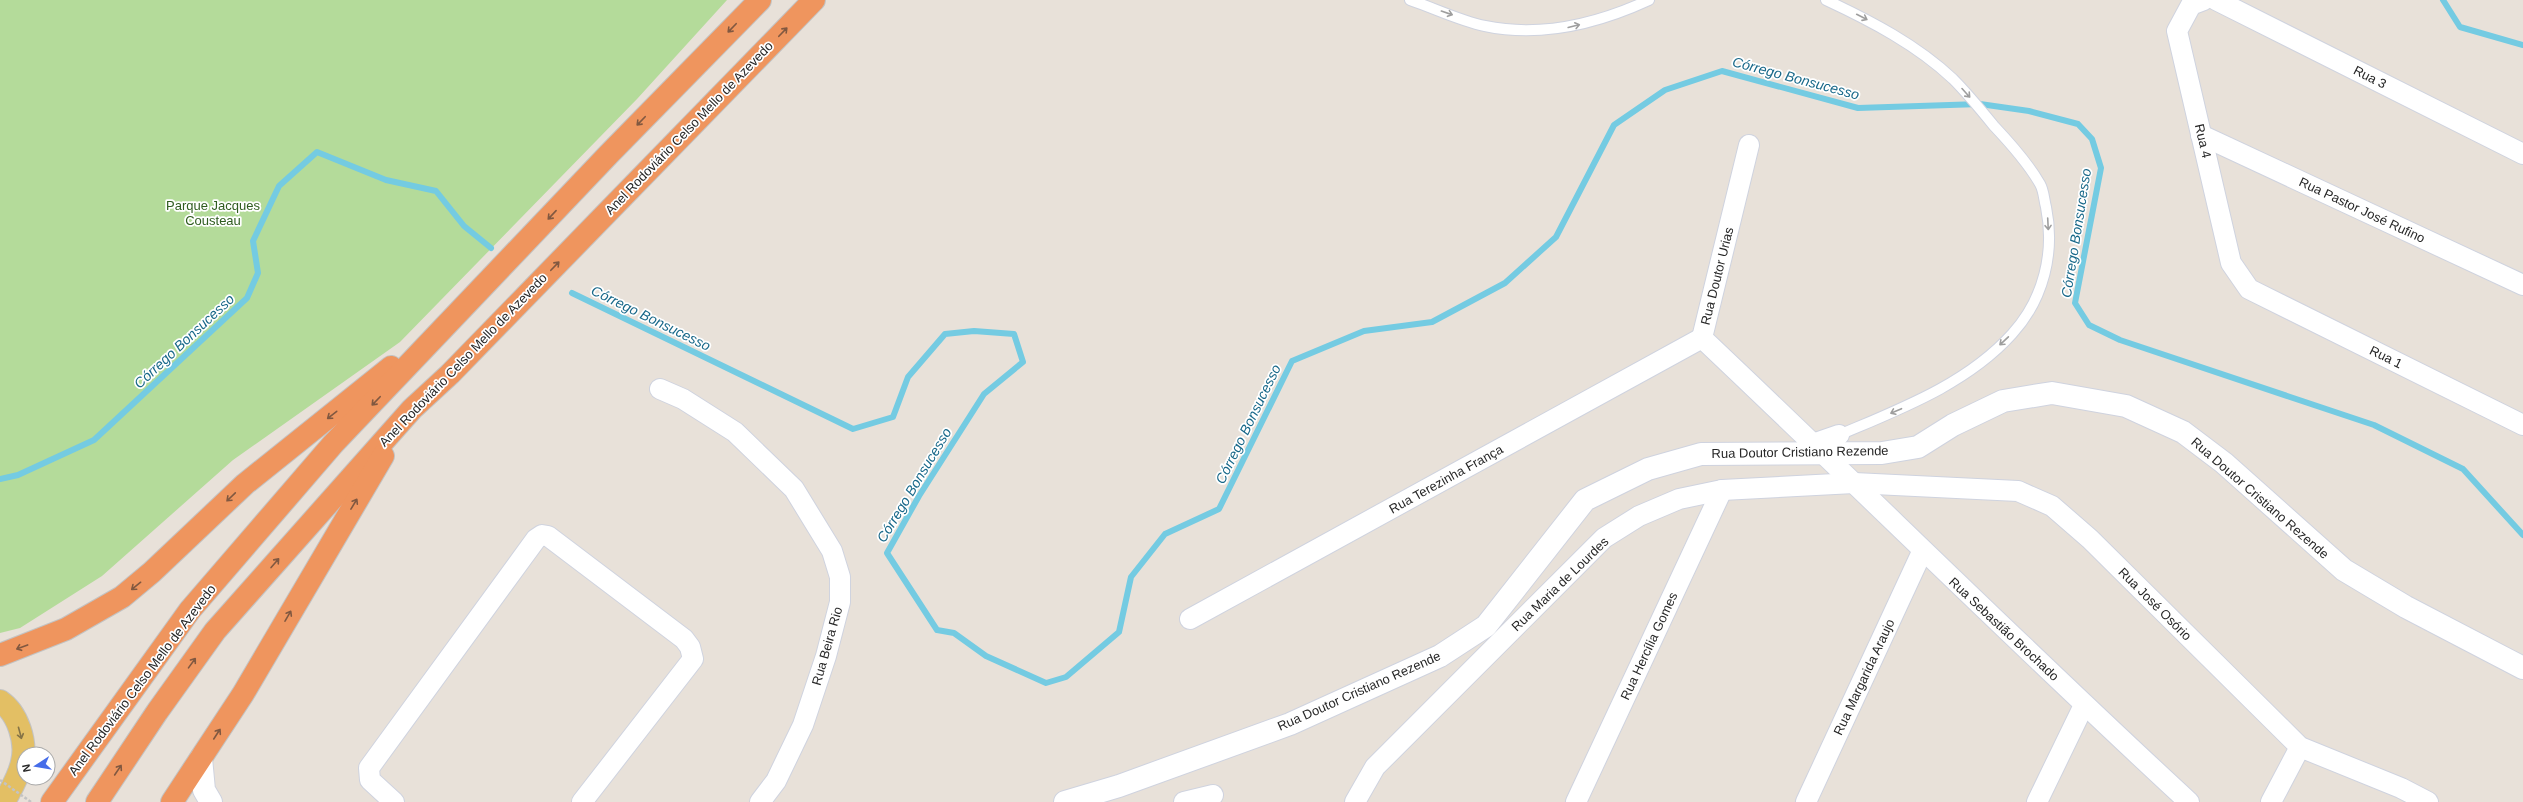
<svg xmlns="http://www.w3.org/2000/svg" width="2523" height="802" viewBox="0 0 2523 802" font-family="Helvetica,sans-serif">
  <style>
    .green { fill: #b4db9a }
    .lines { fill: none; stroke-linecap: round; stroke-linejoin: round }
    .stream { stroke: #74cbe2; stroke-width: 6 }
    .lane-casing { stroke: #cfd3df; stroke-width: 12 }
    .street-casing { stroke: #cfd3df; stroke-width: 22 }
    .secondary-casing { stroke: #cfd3df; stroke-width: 24 }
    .primary-casing { stroke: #c3c3c3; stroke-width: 24 }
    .highway-casing { stroke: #c3c3c3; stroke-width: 24 }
    .lane { stroke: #fff; stroke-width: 10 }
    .street { stroke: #fff; stroke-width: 20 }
    .secondary { stroke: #fff; stroke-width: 22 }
    .primary { stroke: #e3bf64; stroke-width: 22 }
    .highway { stroke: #ef955e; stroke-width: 22 }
    .path-bridge { stroke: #c3c3c3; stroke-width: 2.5; stroke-dasharray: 3 2; stroke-linecap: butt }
    .oneway { stroke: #9e9e9e }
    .oneway2 { stroke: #815840 }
    .oneway3 { stroke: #857346 }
    .labels { text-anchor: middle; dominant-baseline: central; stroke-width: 3.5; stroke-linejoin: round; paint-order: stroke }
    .street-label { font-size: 13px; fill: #272727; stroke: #fff }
    .park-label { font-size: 13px; fill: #2f5c1f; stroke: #fff }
    .water-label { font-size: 14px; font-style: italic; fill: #186889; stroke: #fff }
  </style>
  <rect width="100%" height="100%" fill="#e8e1d9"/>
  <path class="green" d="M0,0H727L637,99L400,342L233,460L102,576L20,628L0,633Z"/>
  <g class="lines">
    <g class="stream">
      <path d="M2443,0L2460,27L2523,45"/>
      <path d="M572,293L853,429L893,417L908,377L945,334L974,331L1014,334L1023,362L984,394L919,496L887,553L937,630L954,633L986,656L1046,683L1066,677L1119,632L1131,577L1165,534L1219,509L1292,361L1364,331L1432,322L1505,283L1556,237L1614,125L1665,90L1722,71L1858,108L1980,104L2029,111L2078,124L2092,139L2101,168L2075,303L2089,325L2120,340L2374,425L2463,469L2523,535"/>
      <path d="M0,479L18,475L94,440L247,298L258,273L253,241L279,186L317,152L386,180L436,191L464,226L491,248"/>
    </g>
    <g class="lane-casing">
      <g id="lane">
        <path d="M1410,0C1434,8 1460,21 1485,26C1542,38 1597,24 1649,0"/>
        <path d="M1826,0C1871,21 1917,45 1953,79C1968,94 1981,110 1994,126C2011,144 2028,163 2040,184C2044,191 2044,200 2046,207C2055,252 2044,299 2012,334C1967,384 1900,409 1839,435"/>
      </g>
    </g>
    <g class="street-casing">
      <g id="street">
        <path d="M2204,0L2191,5L2177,31L2231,263L2249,289L2523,425"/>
        <path d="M2216,0L2523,154"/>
        <path d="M2201,135L2523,285"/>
        <path d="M1702,338C1865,492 2024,650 2189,802"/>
        <path d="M1702,338L1749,145"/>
        <path d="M660,389L683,399L735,432L794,489L832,551L840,577V602L826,656L803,725L776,781L760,802"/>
        <path d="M1813,444L1839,435"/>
        <path d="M1190,619L1702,338"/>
        <path d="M394,802L370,780L369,768L536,539L542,535L548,536L684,639L690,647L693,659L582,802"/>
        <path d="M1184,802L1213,795"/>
        <path d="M1355,802L1375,767L1604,538L1639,516L1679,499L1722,490L1854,483L2018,491L2052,506L2090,539L2300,747L2401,788L2428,802"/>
        <path d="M1576,802L1722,490"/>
        <path d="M1806,802L1922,552"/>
        <path d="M2037,802L2084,705"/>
        <path d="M2271,802L2300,747"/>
      </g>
    </g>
    <g class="secondary-casing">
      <g id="secondary">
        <path d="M201,758L204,790L211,802"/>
        <path d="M1065,802L1119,786L1290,724L1440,656L1486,626L1585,500L1648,469L1701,454L1882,453L1918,447L1953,425L2003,401L2052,393L2126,406L2183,432L2224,463L2344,570L2406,607L2523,668"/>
      </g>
    </g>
    <g class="primary-casing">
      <path id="primary" d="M0,701C18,713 27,742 22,762C19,776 11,790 4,802"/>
    </g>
    <g class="highway-casing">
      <g id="highway">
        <path d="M0,655L66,629L122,597L152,572L245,484L391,367"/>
        <path d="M52,802L190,610L333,444L609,154L760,0"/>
        <path d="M97,802L157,712L215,631L412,409L450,374L814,0"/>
        <path d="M172,802L243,694L383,456"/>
      </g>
    </g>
    <use href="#lane" class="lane"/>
    <use href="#street" class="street"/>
    <use href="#secondary" class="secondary"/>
    <use href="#primary" class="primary"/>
    <use href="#highway" class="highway"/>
    <path class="path-bridge" d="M0,780L31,802"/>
  </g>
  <defs><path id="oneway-shaft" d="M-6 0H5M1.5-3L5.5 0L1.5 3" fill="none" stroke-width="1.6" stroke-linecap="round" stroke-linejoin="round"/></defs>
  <g class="oneway">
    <use href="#oneway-shaft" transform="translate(1447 13) rotate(19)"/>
    <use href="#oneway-shaft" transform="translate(1862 17) rotate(27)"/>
    <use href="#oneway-shaft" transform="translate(1574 26) rotate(-14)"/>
    <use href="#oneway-shaft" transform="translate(1966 93) rotate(48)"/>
    <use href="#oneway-shaft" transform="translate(2048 224) rotate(87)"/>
    <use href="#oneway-shaft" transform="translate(2004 341) rotate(137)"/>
    <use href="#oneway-shaft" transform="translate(1896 411) rotate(157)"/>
  </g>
  <g class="oneway2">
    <use href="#oneway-shaft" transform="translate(732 28) rotate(134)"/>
    <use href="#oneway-shaft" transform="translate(783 32) rotate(-46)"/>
    <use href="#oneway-shaft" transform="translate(641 121) rotate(134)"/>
    <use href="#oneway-shaft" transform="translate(552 215) rotate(133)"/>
    <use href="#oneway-shaft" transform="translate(555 266) rotate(-46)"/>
    <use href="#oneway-shaft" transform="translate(376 401) rotate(134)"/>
    <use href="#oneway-shaft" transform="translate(332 415) rotate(142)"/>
    <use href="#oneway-shaft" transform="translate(231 497) rotate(136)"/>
    <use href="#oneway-shaft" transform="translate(354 504) rotate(-59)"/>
    <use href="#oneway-shaft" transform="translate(275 563) rotate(-49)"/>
    <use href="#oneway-shaft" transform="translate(136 586) rotate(141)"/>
    <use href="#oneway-shaft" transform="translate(288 616) rotate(-60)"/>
    <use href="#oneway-shaft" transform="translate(22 647) rotate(160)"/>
    <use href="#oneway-shaft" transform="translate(192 663) rotate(-54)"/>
    <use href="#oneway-shaft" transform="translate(217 734) rotate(-57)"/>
    <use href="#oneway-shaft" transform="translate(118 770) rotate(-56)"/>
  </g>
  <use class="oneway3" href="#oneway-shaft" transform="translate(20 733) rotate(75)"/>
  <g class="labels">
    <g class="street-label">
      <text transform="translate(2370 77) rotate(27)">Rua 3</text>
      <text transform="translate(689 128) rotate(-46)">Anel Rodoviário Celso Mello de Azevedo</text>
      <text transform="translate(2203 141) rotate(77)">Rua 4</text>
      <text transform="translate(2362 210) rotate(25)">Rua Pastor José Rufino</text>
      <text transform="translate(1717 276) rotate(-76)">Rua Doutor Urias</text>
      <text transform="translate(2386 357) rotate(26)">Rua 1</text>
      <text transform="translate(463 360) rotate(-46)">Anel Rodoviário Celso Mello de Azevedo</text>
      <text transform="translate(1800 452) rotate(-1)">Rua Doutor Cristiano Rezende</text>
      <text transform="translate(1446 479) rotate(-29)">Rua Terezinha França</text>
      <text transform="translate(2260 498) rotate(41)">Rua Doutor Cristiano Rezende</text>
      <text transform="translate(1560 584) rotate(-44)">Rua Maria de Lourdes</text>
      <text transform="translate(2155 604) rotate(45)">Rua José Osório</text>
      <text transform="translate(2004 629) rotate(43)">Rua Sebastião Brochado</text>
      <text transform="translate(827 646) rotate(-74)">Rua Beira Rio</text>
      <text transform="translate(1649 646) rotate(-65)">Rua Hercília Gomes</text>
      <text transform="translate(1864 677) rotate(-65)">Rua Margarida Araujo</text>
      <text transform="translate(142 680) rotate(-53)">Anel Rodoviário Celso Mello de Azevedo</text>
      <text transform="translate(1359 691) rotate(-24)">Rua Doutor Cristiano Rezende</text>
    </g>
    <g class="park-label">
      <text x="213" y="205">Parque Jacques<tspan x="213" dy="15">Cousteau</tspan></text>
    </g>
    <g class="water-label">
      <text transform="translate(1796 78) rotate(15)">Córrego Bonsucesso</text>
      <text transform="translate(2076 233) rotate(-81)">Córrego Bonsucesso</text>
      <text transform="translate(651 318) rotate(26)">Córrego Bonsucesso</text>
      <text transform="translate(184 341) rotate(-43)">Córrego Bonsucesso</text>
      <text transform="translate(1248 424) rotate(-64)">Córrego Bonsucesso</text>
      <text transform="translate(914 485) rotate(-59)">Córrego Bonsucesso</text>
    </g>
  </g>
  <g transform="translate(36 766) rotate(258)"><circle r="19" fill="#ffffff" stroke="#a9a9a9"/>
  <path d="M0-3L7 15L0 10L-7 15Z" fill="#466de9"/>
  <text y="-6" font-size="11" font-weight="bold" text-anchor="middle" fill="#272727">N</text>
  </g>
</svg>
